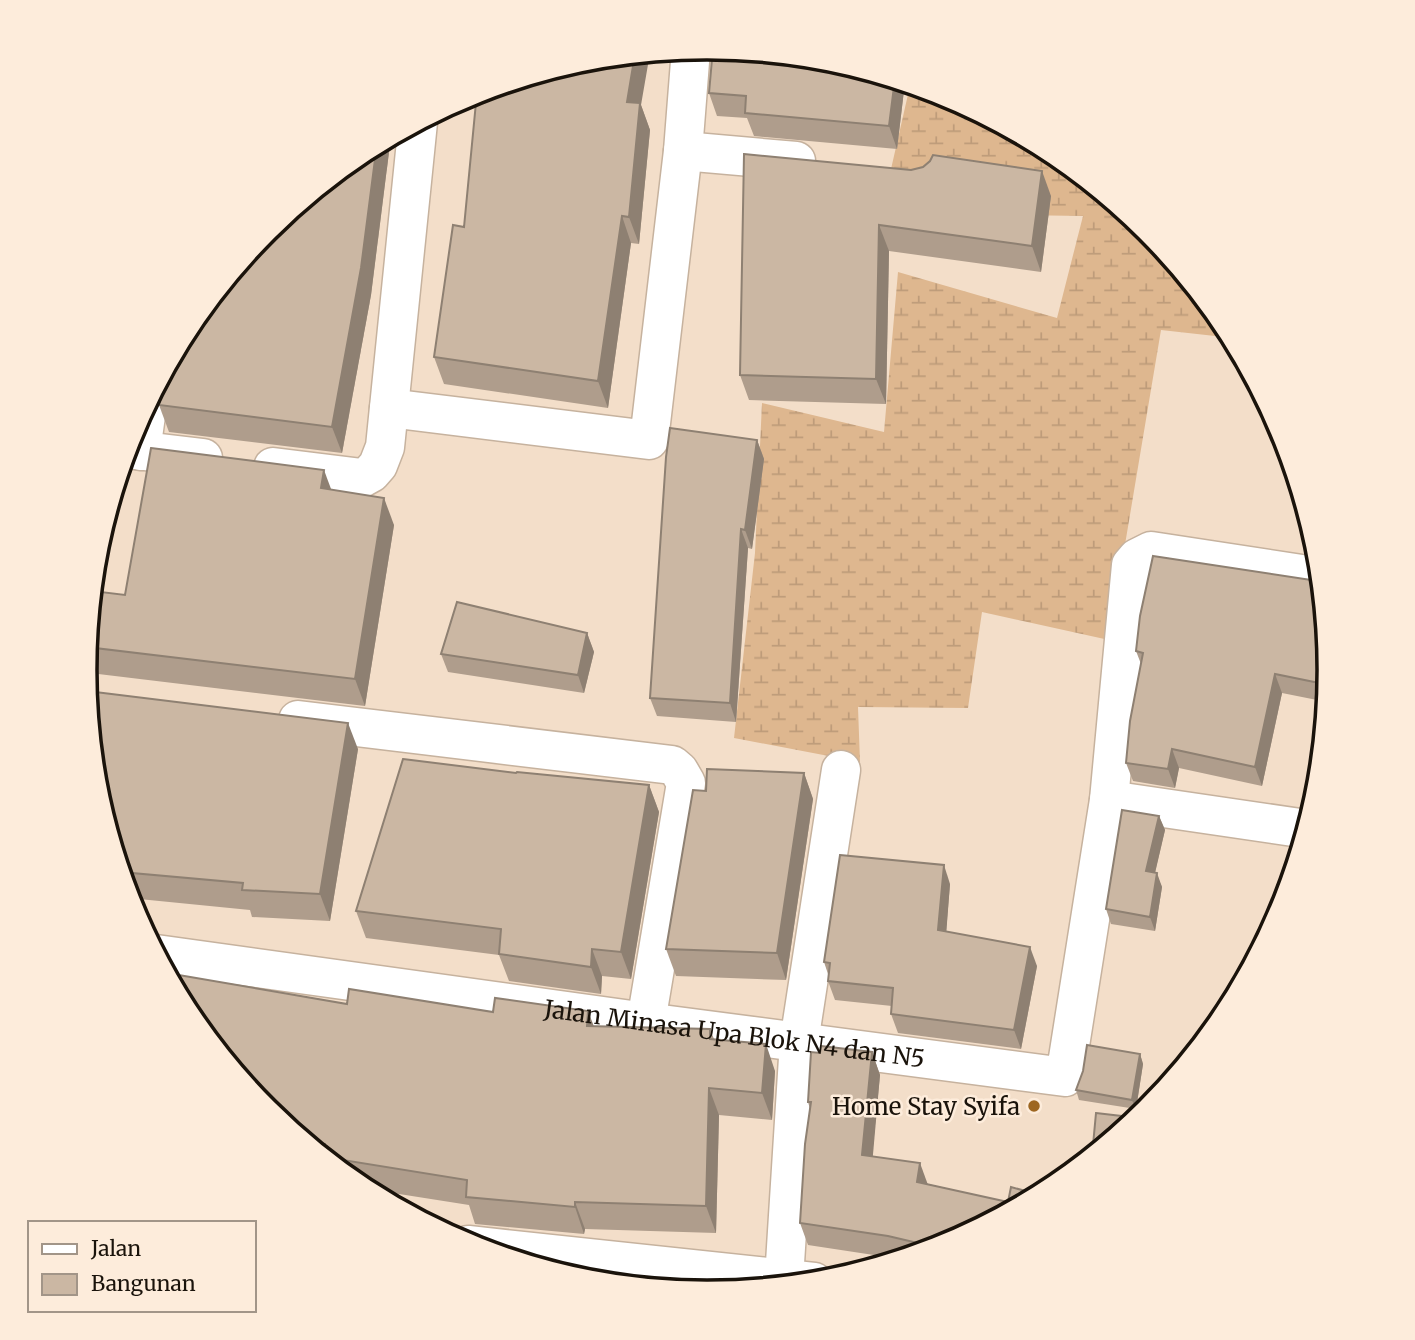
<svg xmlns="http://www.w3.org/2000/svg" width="1415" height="1340" viewBox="0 0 1415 1340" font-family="Merriweather,serif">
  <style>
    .wetland { fill: url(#wetland-marsh) }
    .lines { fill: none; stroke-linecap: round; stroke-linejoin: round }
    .street-casing { stroke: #c6b29e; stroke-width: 41 }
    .secondary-casing { stroke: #c6b29e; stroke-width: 41 }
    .street { stroke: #fff; stroke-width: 38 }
    .secondary { stroke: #fff; stroke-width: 38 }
    .wall { fill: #af9d8c }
    .shaded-wall { fill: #8e8072 }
    .building { fill: #cbb7a3; stroke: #8e8072; stroke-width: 2 }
    .poi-dot { fill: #9d6621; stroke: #fdecdb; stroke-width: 2.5 }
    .labels { text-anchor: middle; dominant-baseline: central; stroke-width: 5; stroke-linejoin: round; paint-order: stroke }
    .street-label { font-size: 24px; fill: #1a130b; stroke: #fdecdb }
    .poi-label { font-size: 24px; fill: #1a130b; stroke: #fdecdb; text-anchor: end }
    .rim { fill: none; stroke: #1a130b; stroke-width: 3.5 }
  </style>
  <defs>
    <pattern id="wetland-marsh" width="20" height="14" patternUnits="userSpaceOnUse" patternTransform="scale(1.75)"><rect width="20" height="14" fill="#deb78f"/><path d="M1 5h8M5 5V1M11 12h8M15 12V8" fill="none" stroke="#be9c7a"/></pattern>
  </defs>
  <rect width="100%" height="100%" fill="#f3dec9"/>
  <path class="wetland" d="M909,90L951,97L1054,152L1148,230L1226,324L1233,338L1161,330L1109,640L982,612L968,708L858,707L860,762L734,738L755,553L762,403L884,432L898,272L1057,318L1083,216L881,213Z"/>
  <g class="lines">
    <g class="street-casing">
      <g id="street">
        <path d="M683,151L796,161"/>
        <path d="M389,408L649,440L683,151L691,49"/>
        <path d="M127,449L203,458"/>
        <path d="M141,451L148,401"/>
        <path d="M273,467L362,478L371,473L378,465L385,447L418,122"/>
        <path d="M298,720L672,765L679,771L686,783L646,1022"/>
        <path d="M1109,800L1307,829"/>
        <path id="s1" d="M156,954L646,1022L1065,1077L1109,800L1131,565L1137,558L1151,551L1321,577"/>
        <path d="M784,1279L799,1042L841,770"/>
      </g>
    </g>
    <g class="secondary-casing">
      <path id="secondary" d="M468,1245L814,1282"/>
    </g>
    <use href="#street" class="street"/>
    <use href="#secondary" class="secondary"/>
  </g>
  <g class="wall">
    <path d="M829,59L905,82L897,149L754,136L747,118L717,116L709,93Z"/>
    <path d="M641,105L650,130L639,244L631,243L608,408L444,384L434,357L464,227Z"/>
    <path d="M391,136L371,295L342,453L169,432L159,405L362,152Z"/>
    <path d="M923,167L1051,196L1041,272L889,251L886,404L749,400L740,375L911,170Z"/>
    <path d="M757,440L764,459L752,549L748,548L736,722L657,716L650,698Z"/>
    <path d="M331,490L394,525L365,706L90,673L85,674L93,591L125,595Z"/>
    <path d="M587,633L594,652L584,693L448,672L441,654Z"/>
    <path d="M1136,651L1330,670L1327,702L1282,693L1262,786L1179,768L1175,788L1133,781L1126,763L1141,664Z"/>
    <path d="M358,749L330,921L252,917L250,910L129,898L97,791Z"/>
    <path d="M516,773L649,785L659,812L631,979L602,976L601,994L509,981L499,955L366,938L356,911Z"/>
    <path d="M804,773L813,799L786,980L676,976L666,949L706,791Z"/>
    <path d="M1159,816L1165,830L1155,872L1162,887L1155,931L1111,924L1106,909Z"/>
    <path d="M950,884L946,932L1037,966L1021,1049L898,1033L891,1014L892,1006L835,1000L828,981L829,977L824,962Z"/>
    <path d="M164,967L165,968L167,973L347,1004L493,1012L594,1027L710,1029L714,1039L775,1071L772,1120L719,1115L716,1233L585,1229L584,1234L475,1224L469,1205L361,1188L267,1110L189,1016Z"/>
    <path d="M872,1052L880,1075L872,1156L928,1184L1008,1202L1040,1195L945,1245L900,1259L808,1245L800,1223L810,1109L808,1102L820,1053Z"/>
    <path d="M1140,1054L1143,1064L1136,1109L1079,1100L1076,1090Z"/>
  </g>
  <g class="shaded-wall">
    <path d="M650,53L641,105L650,130L639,244L629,217L627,102L635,54Z"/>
    <path d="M895,79L905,82L897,149L889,126Z"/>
    <path d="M391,136L371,295L342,453L332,427L377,144Z"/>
    <path d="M1042,171L1051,196L1041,272L1032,246Z"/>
    <path d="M622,216L631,243L608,408L598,381Z"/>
    <path d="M879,225L889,251L886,404L876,379Z"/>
    <path d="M757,440L764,459L752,549L745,530Z"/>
    <path d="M324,470L334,497L321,488Z"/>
    <path d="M384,498L394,525L365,706L355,679Z"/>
    <path d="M741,529L748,548L736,722L730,703Z"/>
    <path d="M587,633L594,652L584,693L578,675Z"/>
    <path d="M1275,674L1282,693L1262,786L1255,767Z"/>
    <path d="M348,723L358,749L330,921L320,894Z"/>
    <path d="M1172,749L1179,768L1175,788L1168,769Z"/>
    <path d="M804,773L813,799L786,980L777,953Z"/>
    <path d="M649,785L659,812L631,979L621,952Z"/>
    <path d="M1159,816L1165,830L1152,886L1146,871Z"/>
    <path d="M944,865L950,884L945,949L938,930Z"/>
    <path d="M1157,873L1162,887L1155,931L1150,917Z"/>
    <path d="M1030,947L1037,966L1021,1049L1014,1030Z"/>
    <path d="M592,949L602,976L601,994L591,967Z"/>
    <path d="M588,1011L598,1037L587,1026Z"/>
    <path d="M766,1044L775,1071L772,1120L762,1093Z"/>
    <path d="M872,1052L880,1075L871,1177L862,1155Z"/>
    <path d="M1140,1054L1143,1064L1136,1109L1132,1100Z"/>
    <path d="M709,1088L719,1115L716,1233L706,1206Z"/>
    <path d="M920,1163L928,1185L917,1182Z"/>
    <path d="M575,1202L585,1229L584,1234L575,1207Z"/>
  </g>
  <g class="building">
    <path d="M713,48L829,59L895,79L889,126L745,113L746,96L709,93Z"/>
    <path d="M635,54L627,102L640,103L629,217L622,216L598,381L434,357L453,225L464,227L477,92L586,59Z"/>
    <path d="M377,144L361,268L332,427L159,405L165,370L190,324L267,229L362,152Z"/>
    <path d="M744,154L911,170L923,167L930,161L933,155L1042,171L1032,246L879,225L876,379L740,375Z"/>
    <path d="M670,428L757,440L745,530L741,529L730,703L650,698L666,457Z"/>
    <path d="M151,448L324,470L321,488L384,498L355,679L87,647L93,591L125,595Z"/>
    <path d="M1153,556L1311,580L1321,579L1330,670L1329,685L1275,674L1255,767L1172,749L1168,769L1126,763L1130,721L1143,653L1136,651L1140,616Z"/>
    <path d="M457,602L587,633L578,675L441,654Z"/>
    <path d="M87,691L348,723L320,894L242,890L243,883L121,872L97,791Z"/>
    <path d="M403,759L516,773L517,772L649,785L621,952L592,949L591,967L499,954L501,929L356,911Z"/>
    <path d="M707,769L804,773L777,953L666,949L693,790L706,791Z"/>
    <path d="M1122,810L1159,816L1146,871L1157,873L1150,917L1106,909Z"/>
    <path d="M840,855L944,865L938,930L1030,947L1014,1030L891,1014L893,988L828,981L830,963L824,962Z"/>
    <path d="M167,973L347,1004L349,989L493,1012L495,998L588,1011L587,1026L710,1029V1039L766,1044L762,1093L709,1088L706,1206L575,1202V1207L466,1197L467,1180L324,1157L325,1144L304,1141L267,1110L189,1016Z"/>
    <path d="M1087,1045L1140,1054L1132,1100L1076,1090L1083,1071Z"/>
    <path d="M821,1046L872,1052L862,1155L920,1163L917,1182L1008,1202L1011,1187L1040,1195L945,1245L939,1248L888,1236L800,1223L805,1144L811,1102H808L811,1052L820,1053Z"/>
    <path d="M1096,1113L1139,1118L1092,1156Z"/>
  </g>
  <circle class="poi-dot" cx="1034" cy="1106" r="7"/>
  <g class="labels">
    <g class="street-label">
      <text stroke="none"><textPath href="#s1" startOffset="584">Jalan Minasa Upa Blok N4 dan N5</textPath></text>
    </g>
    <g class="poi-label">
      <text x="1020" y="1106">Home Stay Syifa</text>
    </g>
  </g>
  <path d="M0 0H1415V1340H0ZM97 670a610 610 0 1 1 1220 0a610 610 0 1 1-1220 0Z" fill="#fdecdb" fill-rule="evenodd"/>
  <path class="rim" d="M97 670a610 610 0 1 1 1220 0a610 610 0 1 1-1220 0Z"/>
  <rect x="28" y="1221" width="228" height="91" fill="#fdecdb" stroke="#a29588" stroke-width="2"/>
  <rect x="42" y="1244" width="35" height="10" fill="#ffffff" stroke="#a29588" stroke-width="2"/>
  <text x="91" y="1256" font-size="21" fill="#1a130b">Jalan</text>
  <rect x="42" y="1274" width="35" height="21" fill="#cbb7a3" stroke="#a29588" stroke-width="2"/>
  <text x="91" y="1291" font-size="21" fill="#1a130b">Bangunan</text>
</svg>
